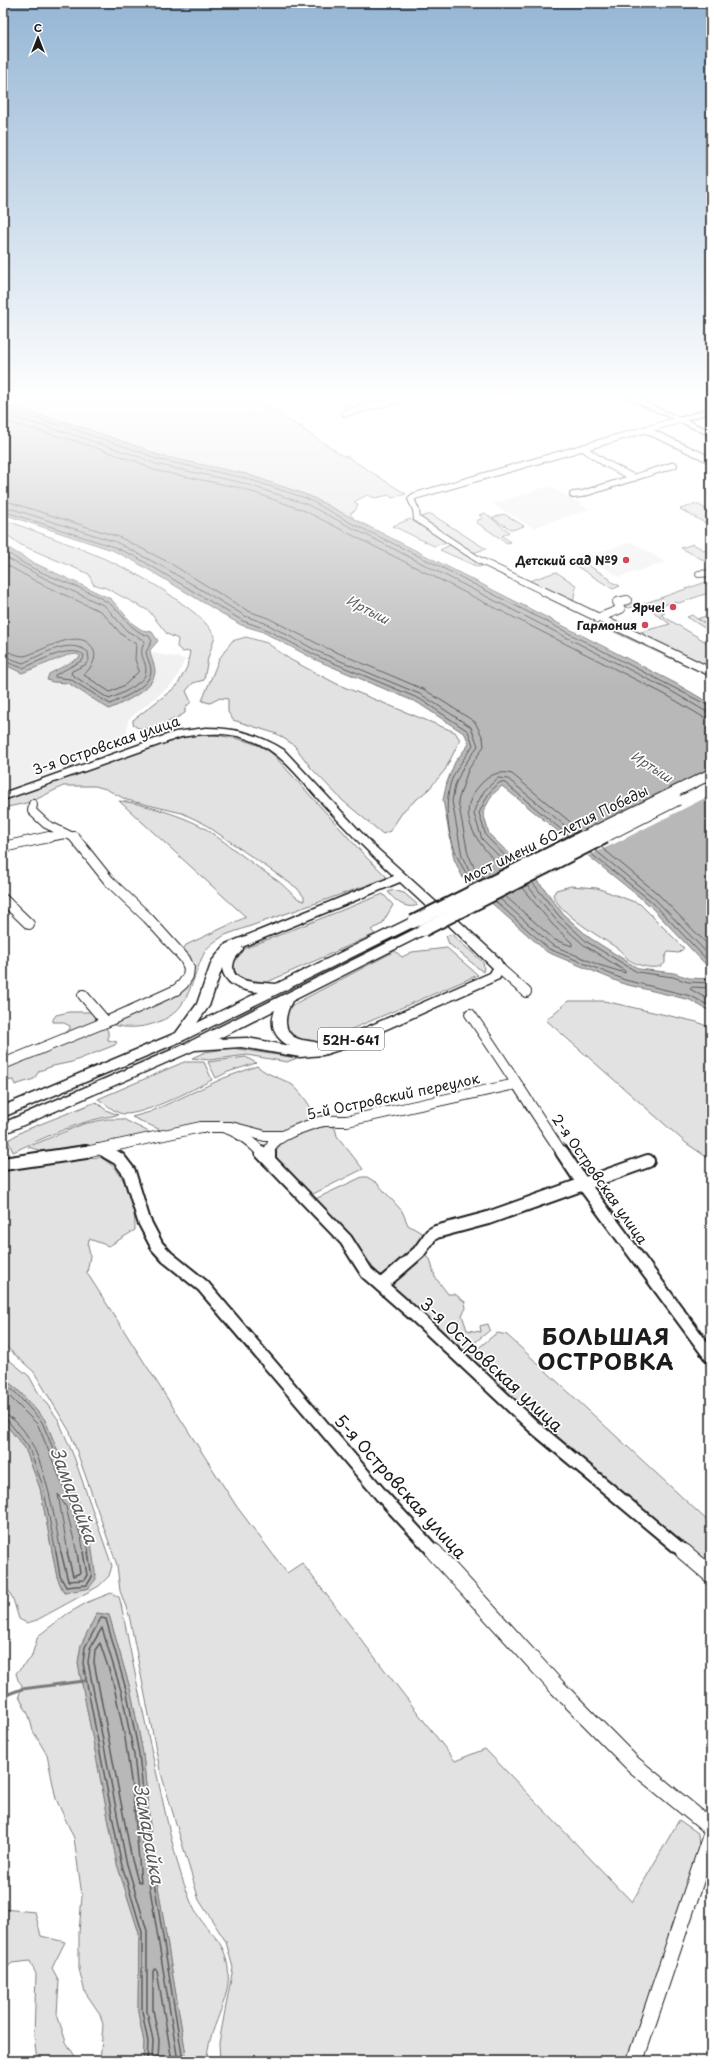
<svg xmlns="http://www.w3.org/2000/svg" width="714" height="2064" viewBox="0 0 714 2064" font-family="'Playpen Sans',sans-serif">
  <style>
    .built { fill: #f0f0f0 }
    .green { fill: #e2e2e2; stroke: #7f7f7f }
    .water { fill: #b8b8b8; stroke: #7a7a7a }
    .pier { fill: #fff }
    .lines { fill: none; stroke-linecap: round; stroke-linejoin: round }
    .shore-far1 { stroke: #5a5a5a; stroke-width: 1 }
    .shore { stroke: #5a5a5a; stroke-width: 1.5 }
    .stream { stroke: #7a7a7a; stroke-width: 3 }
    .minor-far4-casing { stroke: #1c1c1c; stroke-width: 8 }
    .minor-far3-casing { stroke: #1c1c1c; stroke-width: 10 }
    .minor-far2-casing { stroke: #1c1c1c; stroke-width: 12 }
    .minor-far1-casing { stroke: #1c1c1c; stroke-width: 16 }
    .minor-casing { stroke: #1c1c1c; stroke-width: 18 }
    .major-casing { stroke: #1c1c1c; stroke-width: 3 }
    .minor-far4 { stroke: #fff; stroke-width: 6 }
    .minor-far3 { stroke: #fff; stroke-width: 8 }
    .minor-far2 { stroke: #fff; stroke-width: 10 }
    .minor-far1 { stroke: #fff; stroke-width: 12 }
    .minor { stroke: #fff; stroke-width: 16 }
    .major { fill: #fff; fill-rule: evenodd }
    .major-bridge-far1-casing { stroke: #1c1c1c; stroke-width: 12; stroke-linecap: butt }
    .major-bridge-casing { stroke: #1c1c1c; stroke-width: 16; stroke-linecap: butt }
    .major-bridge-far1 { stroke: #fff; stroke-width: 10 }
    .major-bridge { stroke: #fff; stroke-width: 12 }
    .poi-dot { fill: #d1495b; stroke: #fff; stroke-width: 1.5 }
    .labels { text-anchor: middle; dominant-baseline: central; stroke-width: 3.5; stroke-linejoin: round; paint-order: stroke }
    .far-poi-label { font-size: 12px; font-weight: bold; fill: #1c1c1c; stroke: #fff; text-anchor: end }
    .far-water-label { font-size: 13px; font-style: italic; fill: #5a5a5a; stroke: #fff }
    .shield { fill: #fff; stroke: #606060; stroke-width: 1 }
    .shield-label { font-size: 13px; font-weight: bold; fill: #1c1c1c }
    .street-label { font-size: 14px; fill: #1c1c1c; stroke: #fff }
    .near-street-label { font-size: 17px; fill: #1c1c1c; stroke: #fff }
    .near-water-label { font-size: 18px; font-style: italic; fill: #5a5a5a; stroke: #fff }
    .near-district-label { font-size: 22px; font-weight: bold; letter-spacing: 1px; fill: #1c1c1c; stroke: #fff }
  </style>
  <rect width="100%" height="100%" fill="#fff"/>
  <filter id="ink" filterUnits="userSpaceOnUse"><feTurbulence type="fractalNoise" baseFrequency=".025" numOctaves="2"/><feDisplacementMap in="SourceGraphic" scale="8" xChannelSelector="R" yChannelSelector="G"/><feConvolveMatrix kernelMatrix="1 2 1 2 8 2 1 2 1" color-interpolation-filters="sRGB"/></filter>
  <g filter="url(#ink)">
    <g class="built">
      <path d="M549,486L590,509L533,528L493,504Z"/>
      <path d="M631,542L665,562L620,577L586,557Z"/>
      <path d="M3,625L185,659L177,677L172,684L128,720L127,736L98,752L3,792Z"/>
    </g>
    <g class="green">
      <path d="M3,398H255L265,405L267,404L266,406L298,426H303L301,428L343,456H346L406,494L392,498L389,495L375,498L367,495L354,502L358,505L355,511L350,513L354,519L310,496L246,474L177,461L98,435L69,423L3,404Z"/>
      <path d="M334,398C351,398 365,401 382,402L353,410Z"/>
      <path d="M697,504L711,512V525H709L680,509Z"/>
      <path d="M485,513L509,532L502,536L511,542L507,543L476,522V521L483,518L479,515Z"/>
      <path d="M431,514L486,549L472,553L421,519V517Z"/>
      <path d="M504,514L524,526L512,530L492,518Z"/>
      <path d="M3,519C64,543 127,562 180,602C195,613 205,620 215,636L208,658L204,680L193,683L186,691L191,702L185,708V713C174,720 142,737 133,724V720L177,686L187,667L190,651L183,652L177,647L178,639L167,634L149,611L106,588L93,584L89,574L21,545L3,532Z"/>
      <path d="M410,519L415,522L447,543L434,546L393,526Z"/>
      <path d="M693,544L711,554V564L681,548Z"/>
      <path d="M450,545L482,566L478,567L440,550Z"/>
      <path d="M581,561L609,578L611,582L620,586L613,589L573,564Z"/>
      <path d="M556,572L576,585L573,603L529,581Z"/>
      <path d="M711,575V592L679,603L672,602L657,608L665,613L661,615L711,645V661L708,663L711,665V668L637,633L670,624L656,614L651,608L640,609L635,606L629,608L621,604L628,601L637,606L709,581L703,576Z"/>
      <path d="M711,614V626L698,619L711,627V632L687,617L692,615L697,619Z"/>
      <path d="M596,620L711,674V677L593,622Z"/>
      <path d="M246,637L267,643L291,660L339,685L455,732L460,740L445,770L429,789L404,810L390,831L383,834L343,801L311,768L294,745L277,734L233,720L228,712V699L220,698L210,703L202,701L219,659L232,641Z"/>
      <path d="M213,735C234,737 251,741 270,751L367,858L386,876L385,879L225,935C219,939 210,944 206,950C196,967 193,988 182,1004C169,1025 130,1033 109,1023L188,982L183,950L186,945L246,917L119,801C142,803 187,817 206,829C231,846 253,865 278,881C286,887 295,899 304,901V897L297,888L203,823L182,813L127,800L106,789L95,786H63L31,802L3,808V800L172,740L194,736Z"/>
      <path d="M571,886L597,888L640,904L684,948L679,953L668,952L665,957V963C658,972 635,965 628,959C624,955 621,951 617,948C600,937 560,914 553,895L556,890Z"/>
      <path d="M393,890L404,893L418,905C406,910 395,901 388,892Z"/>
      <path d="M383,894L393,905L382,924L371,930L375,934L263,984L257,985L236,977L231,963L241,950Z"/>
      <path d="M451,934L483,962L484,967L483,972L449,944L446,936Z"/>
      <path d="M447,948L478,975L319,1043H308L288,1035L283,1017L289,1007L300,1001L395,951L402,957L412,952Z"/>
      <path d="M568,1001H604L697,1022L711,1028V1160L686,1143L546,1020Z"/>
      <path d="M69,1012H93L97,1016C93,1028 76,1030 65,1035L64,1033L70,1029V1026L62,1022H53V1019L56,1015Z"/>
      <path d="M103,1026L106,1027L108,1032V1040L117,1042L115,1045L72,1062L53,1066L39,1071L34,1079L15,1085L13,1080L3,1081V1068Z"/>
      <path d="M232,1048L297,1058L287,1062L247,1055L209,1060L192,1058L205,1052Z"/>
      <path d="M246,1057L256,1063L228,1072L216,1078L208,1062Z"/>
      <path d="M184,1062H204L212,1080C195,1088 136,1120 119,1113C112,1110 105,1103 98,1099Z"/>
      <path d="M257,1066C269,1076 279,1077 291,1084C299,1089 314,1110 317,1120L289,1132L271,1134L253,1130L165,1132L132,1117L150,1112L224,1078Z"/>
      <path d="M96,1102L106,1110L118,1115C80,1120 48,1136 13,1152L8,1140L23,1131Z"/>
      <path d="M107,1119H123L155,1135L52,1154L28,1147L83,1124Z"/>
      <path d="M331,1126L335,1128L337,1136L363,1169L309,1196L273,1158C277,1150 279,1145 286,1139C292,1133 322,1126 331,1126Z"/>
      <path d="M100,1157C126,1171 135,1202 135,1230L109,1246L89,1239L88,1245L90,1256L87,1273L237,1507L287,1573L302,1563L455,1761L485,1749L632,1902L679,1820L698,1833L699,1849L626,2061H220L219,2043L233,1968L226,1942L199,1900L160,1770L129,1615L120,1591L117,1565L70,1432L34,1372L3,1344V1169L22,1164Z"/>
      <path d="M362,1177H367L377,1183L402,1211L408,1225L425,1235L423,1242L382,1280L374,1276L313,1200Z"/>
      <path d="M423,1255L430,1259L435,1277L448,1294H455L465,1302L466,1308L462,1315L467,1330L481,1332L480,1326L488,1324L490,1330L466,1350L457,1351L390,1290V1284Z"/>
      <path d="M498,1333L507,1335L711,1524V1571L629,1503L469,1362V1356L494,1335Z"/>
      <path d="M3,1355L29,1376L38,1392L58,1419L74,1457L112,1566L109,1576L99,1586L37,1620L27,1623L19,1619L13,1599L3,1580V1421L25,1448L40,1488L57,1577L64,1593L89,1588L90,1535L76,1495L45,1420L17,1389L3,1378Z"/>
      <path d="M111,1593L119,1597L121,1604C133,1664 145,1724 159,1784C166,1816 173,1849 183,1881C187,1891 191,1905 197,1914C210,1936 224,1938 228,1968C232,2001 207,2029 207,2061H187L153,1857L143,1754L131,1692L109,1615L97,1613L81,1645L78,1663L117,1864L139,1933L138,2012L144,2042L143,2061H100L103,2025L100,2014L85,1992L79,1969V1932L82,1896L74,1838L56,1799L47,1755L33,1731L29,1716L19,1696L22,1685L18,1680L16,1673L31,1658L38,1636L67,1614L88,1602Z"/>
      <path d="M3,1909L35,1912L41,1936L65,1942L52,1968L59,1981L57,2014L66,2042L78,2061H37L34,2036L36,1974L30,1961L12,1963L3,1971Z"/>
    </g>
    <g class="water">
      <path d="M3,405L78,426L142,448L157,455L246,474L309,496L675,683L711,704V970L648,904L502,786L492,795L483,812L489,834L544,888L563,914L590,938L639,969L674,973L689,978L711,979V1012L690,1000L624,984L547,952L463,878L454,859L443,800L447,782L455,762L469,744L465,734L418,703L316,660L261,631L241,625L134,561L112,550L3,514Z"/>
      <path d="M3,542C10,551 20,554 30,561L111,599L133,624L142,630L152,632L158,641L150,650C150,658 155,664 155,671C155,689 123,703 109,709L68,683L53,682L47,680L49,674L81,657L77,654L68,655L22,673L3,664Z"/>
      <path d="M3,1378L17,1389L45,1420L76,1495L90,1535L96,1579L89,1588L64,1593L57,1577L40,1488L25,1448L3,1421Z"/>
      <path d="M97,1613L109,1615L131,1692L143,1754L153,1857L187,2061H143L144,2042L138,2012L139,1933L117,1864L78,1663L81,1645Z"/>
    </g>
    <path class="pier" d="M711,768V793L709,796L614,844L585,857L566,841L680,784V782L687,780Z"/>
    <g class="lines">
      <g class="shore-far1">
        <path d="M3,409L76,430L141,452L156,459L245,478L308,499L351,523L437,565L711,707"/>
        <path d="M3,414L74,435L140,457L155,464L243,483L306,504L671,691L705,711L711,712"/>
        <path d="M3,421L72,440L138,462L153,470L241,488L303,510L668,696L703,717L711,718"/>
        <path d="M3,500L119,537L168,562L248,611L268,618L322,646L425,690L475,722L483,738L484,746L468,770L458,801L468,854L475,869L485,878"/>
        <path d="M3,506L116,542L165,568L245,616L265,623L319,652L422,695L471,727L478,746L463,767L455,785L452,801L462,856L470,873L479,881"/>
        <path d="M3,511L114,547L136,557L243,621L263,628L317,656L420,699L468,731L473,745C465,758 454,770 450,785C442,817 452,859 474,883"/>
        <path d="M3,548C29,574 76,582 107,602C123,612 129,631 149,636L152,641L146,652C147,659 151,664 151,671C150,687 123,698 110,704L70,679L55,677V675L83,660L84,655C70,644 38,662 23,668L3,661"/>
        <path d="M3,556L46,579L105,606L127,631L145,641C137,656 146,658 146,671C146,683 119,695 109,699L71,674L72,671L85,665L89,660L88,652C69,637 42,655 23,663L3,656"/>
        <path d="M3,563L43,585L102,612L122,635L136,644L135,659L139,671L125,685L110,692L84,675C90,668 97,661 94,651C83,623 40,653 24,656C18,656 9,652 3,650"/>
        <path d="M601,847L657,893L711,948"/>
        <path d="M595,850L654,898L711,957"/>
        <path d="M590,853L651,901L711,964"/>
        <path d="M513,864L486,836L479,813L489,793L500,782L505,783L569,836"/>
        <path d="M509,866L482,839L474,814L475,808L484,791L498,778L508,779L574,833"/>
        <path d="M503,869C478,844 450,812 484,781C493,773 501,771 512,774L580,830"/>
        <path d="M532,882L560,917L587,942L637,972L673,977L688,982L711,983"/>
        <path d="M505,896L555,940L572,946V943L553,925L522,888"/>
        <path d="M500,899L552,945L599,965L625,973V971L584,945L557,921L527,885"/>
        <path d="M495,901L549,949L625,980L691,996L711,1007"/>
        <path d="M711,988L692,987L690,989L711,1001"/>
        <path d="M3,1383L15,1392L42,1422L73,1496L86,1536L89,1553"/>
        <path d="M3,1390L38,1425L68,1498L81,1537L84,1553"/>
        <path d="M3,1414C42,1427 54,1517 61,1553"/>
        <path d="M3,1419L8,1421L28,1446L43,1486L56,1553"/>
        <path d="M68,1553L58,1494L66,1507L77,1553"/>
      </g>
      <g class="shore">
        <path d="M56,1552L60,1576L66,1587L87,1585L92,1577L88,1552"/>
        <path d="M61,1552L68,1581L84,1580L87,1575L83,1552"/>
        <path d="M67,1552L73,1576L80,1573L77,1552"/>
        <path d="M100,1643L113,1682L125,1738L133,1795L141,1882L138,1881L132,1860L94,1662L95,1650Z"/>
        <path d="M147,2061L148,2042L142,2011V1932L121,1862L83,1663L85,1647L101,1618L106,1619L127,1693L139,1754L150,1857L183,2061"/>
        <path d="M152,2061L153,2041L147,2011V1931L126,1861L88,1662L90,1648L102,1628L122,1694L134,1755L145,1858L178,2061"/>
        <path d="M158,2061L159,2040L153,2010V1971L155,1969L157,1971L172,2061"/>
      </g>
      <path class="stream" d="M3,1696L22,1689L84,1681"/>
      <g class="minor-far4-casing">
        <g id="minor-far4">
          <path d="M345,413L406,398"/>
          <path d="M646,430L711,460"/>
          <path d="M583,448L605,463L634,478"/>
          <path d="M573,495L582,494L674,465"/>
          <path d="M699,574L711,573"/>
          <path d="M545,592L479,560L417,519L416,510L411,499L415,496L679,420"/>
        </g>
      </g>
      <g class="minor-far3-casing">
        <g id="minor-far3">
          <path d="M543,591L711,672"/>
          <path d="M598,618L621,609L617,602L627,600"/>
          <path d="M33,804L32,811L46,824L75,838"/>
          <path d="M44,838L65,834"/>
        </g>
      </g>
      <g class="minor-far2-casing">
        <g id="minor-far2">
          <path d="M3,847L49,837"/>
          <path d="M3,899L29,924"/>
          <path d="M499,968L526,992"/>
          <path d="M83,995L106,1022"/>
          <path d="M470,1014C502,1059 531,1107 562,1153"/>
          <path d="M3,1064L106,1022L176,990L183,984L188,976L189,968L185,959L148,918L109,881L74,837"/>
          <path d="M222,1127C238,1131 250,1141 262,1153"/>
          <path d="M98,1149L109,1153"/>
          <path d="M81,1153L201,1127H231L265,1136H282"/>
          <path d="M269,1153C269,1137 306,1126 319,1122C328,1120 338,1121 347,1121L516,1084"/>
        </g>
      </g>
      <g class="minor-far1-casing">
        <g id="minor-far1">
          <path d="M107,1152L119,1159L129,1172L144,1221L157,1246L167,1257L203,1286L382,1496L435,1553"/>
          <path d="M261,1152L346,1240L367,1273L417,1317L533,1426L685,1553"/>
          <path d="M269,1152V1160"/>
          <path d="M562,1152L584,1185L711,1357"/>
          <path d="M3,1164L86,1152"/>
          <path d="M381,1285L419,1252L431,1235L436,1232L488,1218L648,1161"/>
        </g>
      </g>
      <g class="minor-casing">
        <g id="minor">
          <path d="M434,1552L557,1687L634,1765L711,1828"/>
          <path d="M684,1552L711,1575"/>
          <path d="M635,2061L711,1835"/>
        </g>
      </g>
      <g class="major-casing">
        <g id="major">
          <path d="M627,398H636L680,418L711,408V412L686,420L711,431V436Z"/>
          <path d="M206,728C235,728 259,734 284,750L372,844L436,902L437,907H444L499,958L505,968L499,979L342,1049L323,1055L300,1057L241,1047L195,1050L3,1134V1123L183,1045L419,927H427L429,930L427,933L292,1001C284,1016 281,1035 302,1040C307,1041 312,1041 318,1043L319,1046L333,1042L490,973L493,968L436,913L434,910L435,908H428L400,882L242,947L243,949C241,953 237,955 235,959C224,985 262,982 276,984L409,919H417L419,922L417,925L184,1040L3,1117V1106L176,1033L197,1004L212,961L226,944L394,876C368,852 344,827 321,802C301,780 281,752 253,741C230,731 205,733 181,737L3,800V793L175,732ZM222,968C225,986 243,991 259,992L197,1023L209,1006ZM275,1010C269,1026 275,1039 290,1046L247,1038L218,1039Z"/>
        </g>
      </g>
      <use href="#minor-far4" class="minor-far4"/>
      <use href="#minor-far3" class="minor-far3"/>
      <use href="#minor-far2" class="minor-far2"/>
      <use href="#minor-far1" class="minor-far1"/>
      <use href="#minor" class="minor"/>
      <use href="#major" class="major"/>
      <g class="major-bridge-far1-casing">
        <g id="major-bridge-far1">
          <path d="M581,838L711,774"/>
          <path d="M603,838L678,800"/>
        </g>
      </g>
      <g class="major-bridge-casing">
        <g id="major-bridge">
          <path d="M413,922L583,837"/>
          <path d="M423,930L605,837"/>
        </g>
      </g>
      <use href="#major-bridge-far1" class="major-bridge-far1"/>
      <use href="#major-bridge" class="major-bridge"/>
    </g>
  </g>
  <linearGradient id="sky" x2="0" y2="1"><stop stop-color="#95b6d5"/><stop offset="0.58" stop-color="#fff"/><stop offset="1" stop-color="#fff" stop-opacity="0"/></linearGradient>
  <rect width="714" height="687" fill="url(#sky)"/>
  <g class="poi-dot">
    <circle cx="626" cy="560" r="4"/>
    <circle cx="673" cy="607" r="4"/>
    <circle cx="645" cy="625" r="4"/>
  </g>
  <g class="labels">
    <g class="far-poi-label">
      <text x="618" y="560">Детский сад №9</text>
      <text x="665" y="607">Ярче!</text>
      <text x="637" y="625">Гармония</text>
    </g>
    <g class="far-water-label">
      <text transform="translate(368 609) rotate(28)">Иртыш</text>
      <text transform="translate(652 766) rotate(33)">Иртыш</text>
    </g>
    <rect class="shield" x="318" y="1028" width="66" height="22" rx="3"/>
    <g class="shield-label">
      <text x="351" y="1039">52Н-641</text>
    </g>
    <g class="street-label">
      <text transform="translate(106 745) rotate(-19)">3-я Островская улица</text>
      <text transform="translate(555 834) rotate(-26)">мост имени 60-летия Победы</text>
      <text transform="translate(393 1096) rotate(-12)">5-й Островский переулок</text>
      <text transform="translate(600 1179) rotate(55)">2-я Островская улица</text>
    </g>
    <g class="near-street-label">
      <text transform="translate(492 1364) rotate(43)">3-я Островская улица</text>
      <text transform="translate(401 1486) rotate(48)">5-я Островская улица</text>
    </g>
    <g class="near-water-label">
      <text transform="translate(75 1495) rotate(69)">Замарайка</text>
      <text transform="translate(150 1834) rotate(80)">Замарайка</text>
    </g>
    <g class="near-district-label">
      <text x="606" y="1335">БОЛЬШАЯ<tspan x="606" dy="25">ОСТРОВКА</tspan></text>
    </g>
  </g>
  <rect width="714" height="2064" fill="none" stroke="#fff" stroke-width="16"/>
  <rect x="8" y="8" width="698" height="2048" fill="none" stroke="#1c1c1c" stroke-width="1.5" filter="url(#ink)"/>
  <g transform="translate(38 38)" stroke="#ffffff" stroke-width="3" paint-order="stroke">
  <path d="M0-3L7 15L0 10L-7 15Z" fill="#1c1c1c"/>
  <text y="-6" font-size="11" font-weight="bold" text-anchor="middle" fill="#1c1c1c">С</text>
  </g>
</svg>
